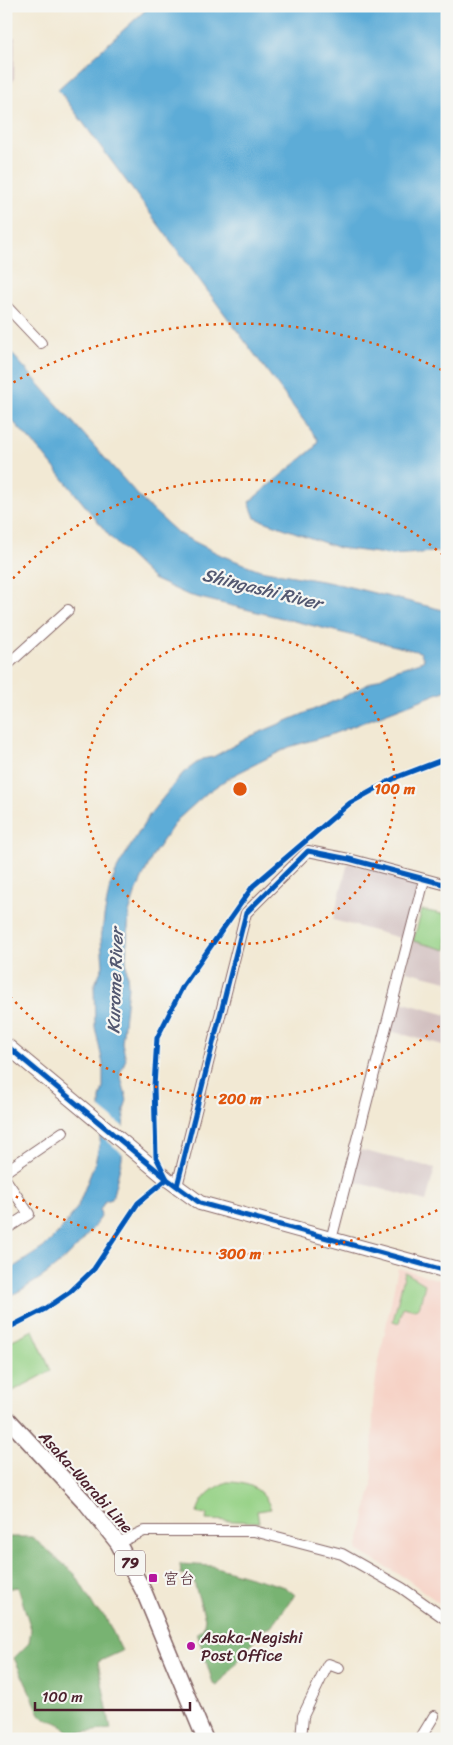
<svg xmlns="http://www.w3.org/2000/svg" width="453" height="1745" viewBox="0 0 453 1745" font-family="Sriracha,'Klee One',sans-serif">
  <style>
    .built { fill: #f6d1c5 }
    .industrial { fill: #d1bfbf }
    .green { fill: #95d185; stroke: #707858 }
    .forest { fill: #78b372; stroke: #61694e }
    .water { fill: #5dacd7; stroke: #546681 }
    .pier { fill: #f2e9d4 }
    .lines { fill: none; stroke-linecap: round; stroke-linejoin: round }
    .street-casing { stroke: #856666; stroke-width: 12 }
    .secondary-casing { stroke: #856666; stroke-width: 16 }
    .primary-casing { stroke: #856666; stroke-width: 18 }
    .street { stroke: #fff; stroke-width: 10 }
    .secondary { stroke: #fff; stroke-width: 14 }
    .primary { stroke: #fff; stroke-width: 15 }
    .cycleway-casing { stroke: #f6f6f2; stroke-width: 8 }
    .cycleway { stroke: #0057b8; stroke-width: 5 }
    .ring { fill: none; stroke: #e0560e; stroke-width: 2.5; stroke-dasharray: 2.5 5 }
    .poi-dot { fill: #b5179e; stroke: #f6f6f2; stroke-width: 2 }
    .labels { text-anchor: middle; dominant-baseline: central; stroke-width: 4.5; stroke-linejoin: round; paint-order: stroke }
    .shield { fill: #f6f6f2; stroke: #7e6067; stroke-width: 1 }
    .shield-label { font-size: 15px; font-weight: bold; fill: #4a1f2b }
    .street-label { font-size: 16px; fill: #4a1f2b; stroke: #f6f6f2 }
    .poi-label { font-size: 16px; fill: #4a1f2b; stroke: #f6f6f2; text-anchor: start }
    .water-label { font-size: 18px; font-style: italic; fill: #525770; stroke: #f6f6f2 }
    .centre { fill: #e0560e; stroke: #f6f6f2; stroke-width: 2.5 }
    .ring-label { font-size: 15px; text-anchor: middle; font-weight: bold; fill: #e0560e; stroke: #f6f6f2; stroke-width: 4.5; stroke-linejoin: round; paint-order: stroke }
  </style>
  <rect width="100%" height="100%" fill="#f6f6f2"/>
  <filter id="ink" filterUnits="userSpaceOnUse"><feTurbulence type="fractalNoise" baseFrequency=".02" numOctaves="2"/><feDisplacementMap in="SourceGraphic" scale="10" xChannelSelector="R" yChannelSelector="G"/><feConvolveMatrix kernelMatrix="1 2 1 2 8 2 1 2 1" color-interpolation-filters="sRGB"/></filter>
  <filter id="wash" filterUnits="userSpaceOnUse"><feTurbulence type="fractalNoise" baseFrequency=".0096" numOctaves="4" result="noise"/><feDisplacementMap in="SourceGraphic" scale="20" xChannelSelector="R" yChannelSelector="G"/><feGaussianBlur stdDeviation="1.12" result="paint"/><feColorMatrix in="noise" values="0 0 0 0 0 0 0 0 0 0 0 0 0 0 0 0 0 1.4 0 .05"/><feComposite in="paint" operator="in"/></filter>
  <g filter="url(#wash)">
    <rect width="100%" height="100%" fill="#f2e9d4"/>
    <path class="built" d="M398,1268L447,1282V1609L407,1579L357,1550L372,1486L373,1401L377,1371Z"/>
    <g class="industrial">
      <path d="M6,37H15L14,80L6,87Z"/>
      <path d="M348,863L412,880L418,891L404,939L333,920Z"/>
      <path d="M413,941L447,950V981L406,971Z"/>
      <path d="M397,1001L447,1015V1046L390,1031Z"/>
      <path d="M360,1150L435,1168L426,1201L352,1181Z"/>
    </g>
    <g class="green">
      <path d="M422,910L447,915V950L413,941Z"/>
      <path d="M405,1272L425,1284L420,1305L415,1310L403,1307L399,1323L393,1321Z"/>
      <path d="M33,1330L51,1371L11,1392H7L6,1343Z"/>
      <path d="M227,1482C248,1482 263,1488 271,1509L257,1511L259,1522L206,1520L207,1514L197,1513C200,1498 212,1488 227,1482Z"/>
    </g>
    <g class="forest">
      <path d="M6,1537H32L75,1574L96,1610L105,1616L122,1651L98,1662L111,1729L71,1734L62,1725L41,1716L14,1658L29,1643L31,1629L18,1587L6,1589Z"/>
      <path d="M180,1564L212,1566L285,1587L295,1595L271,1627L264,1629L217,1686L213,1683L197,1633L203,1629L205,1618L192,1576L181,1574Z"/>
    </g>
    <g class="water">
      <path d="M150,6H447V551L393,555L339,548L255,518L249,502L314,448L318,440L58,89Z"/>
      <path d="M6,347L144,502L179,534L223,556L260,570L338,584L447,611V690L330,735L289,747L230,777L208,792L177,820L153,855L135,894L129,913L126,959L128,986L122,1043L126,1059L120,1073L127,1100L124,1109L122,1159L112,1199L105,1201L100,1210L101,1217C74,1255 48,1277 6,1298V1272L43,1248L61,1230L77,1208L95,1163L100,1141V1098L103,1087V1064L95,1027L94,986L103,966L101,939L104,917L110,886L119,865L150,814L183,773L202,759L213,757L251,736L341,698L395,670L423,661L424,659L420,652L188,595L153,579L111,538L44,455L6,414Z"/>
    </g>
    <path class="pier" d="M99,1107L126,1129L125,1156L98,1133Z"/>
  </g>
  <g filter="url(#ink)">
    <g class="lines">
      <g class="street-casing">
        <g id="street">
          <path d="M6,306L41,343"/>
          <path d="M6,666L68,610"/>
          <path d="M6,1171L63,1132"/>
          <path d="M6,1180L29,1214L6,1229"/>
          <path d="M177,1186L246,913L308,851L349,859L447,885"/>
          <path d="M331,1240L424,880"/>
          <path d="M118,1543L144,1531H254L342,1554L402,1588L447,1620"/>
          <path d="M301,1739L303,1716L328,1664L339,1668"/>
          <path d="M420,1739L434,1716"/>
        </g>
      </g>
      <g class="secondary-casing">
        <path id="secondary" d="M6,1045L167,1179L200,1203L447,1271"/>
      </g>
      <g class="primary-casing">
        <path id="primary" d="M6,1417L86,1503L118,1543L144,1592L205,1739"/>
      </g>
      <use href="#street" class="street"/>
      <use href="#secondary" class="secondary"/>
      <use href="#primary" class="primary"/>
      <g class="cycleway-casing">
        <g id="cycleway">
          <path d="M6,1045L167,1179L200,1203L447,1271"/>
          <path d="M167,1179L156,1157L154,1086L157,1038L183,986L253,886L350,803L397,777L447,758"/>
          <path d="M177,1186L246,913L308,851L349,859L447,885"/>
          <path d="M6,1329L45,1309L70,1292L94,1269L138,1203L167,1179"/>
        </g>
      </g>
      <use href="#cycleway" class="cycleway"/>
    </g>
  </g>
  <g class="ring">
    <circle cx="240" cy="789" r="155"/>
    <path d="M445 1021A310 310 0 0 1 8 994M8 584A310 310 0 0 1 445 557"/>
    <path d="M444 1207A465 465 0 0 1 8 1192M7 386A465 465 0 0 1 444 371"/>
  </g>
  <g class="poi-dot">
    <rect x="148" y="1573" width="10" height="10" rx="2.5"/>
    <circle cx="191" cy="1646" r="5"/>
  </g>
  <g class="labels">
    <rect class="shield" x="115" y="1550.5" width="30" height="25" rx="4"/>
    <g class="shield-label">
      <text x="130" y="1563">79</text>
    </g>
    <g class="street-label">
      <text transform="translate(86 1482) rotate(48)">Asaka-Warabi Line</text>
    </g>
    <g class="poi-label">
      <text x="163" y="1578">宮台</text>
      <text x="201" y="1637">Asaka-Negishi<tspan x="201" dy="18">Post Office</tspan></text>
    </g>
    <g class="water-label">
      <text transform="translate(262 589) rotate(14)">Shingashi River</text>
      <text transform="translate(115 981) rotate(-88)">Kurome River</text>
    </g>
  </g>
  <circle cx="240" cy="789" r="8" class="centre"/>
  <g class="ring-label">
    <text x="395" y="794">100 m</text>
    <text x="240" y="1104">200 m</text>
    <text x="240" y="1259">300 m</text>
  </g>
  <rect width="453" height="1745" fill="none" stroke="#f6f6f2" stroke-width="25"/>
  <path d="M35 1702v8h155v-8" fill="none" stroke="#4a1f2b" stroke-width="2.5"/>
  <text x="42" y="1702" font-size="15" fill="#4a1f2b" stroke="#f6f6f2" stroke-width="4" paint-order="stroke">100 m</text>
</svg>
